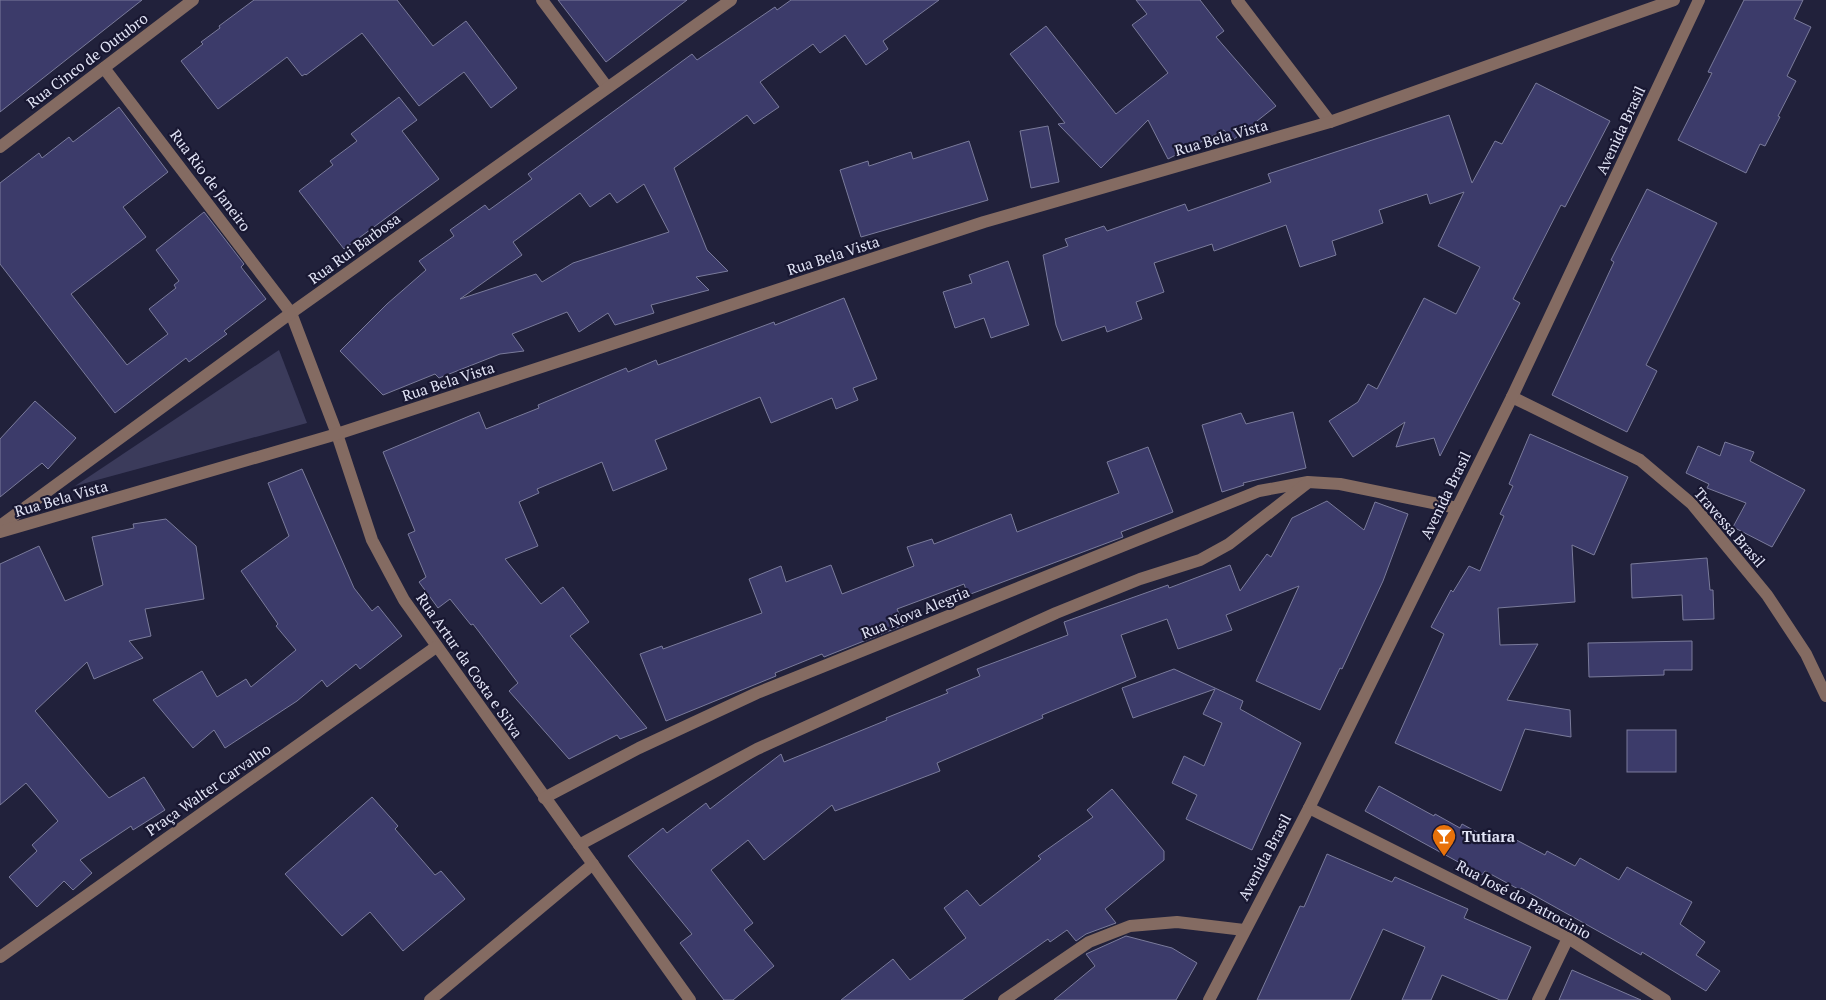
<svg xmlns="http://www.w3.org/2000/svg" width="1826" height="1000" viewBox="0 0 1826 1000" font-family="'PT Serif',serif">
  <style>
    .green { fill: #3b3b5b }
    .building { fill: #3c3b6a; stroke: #7a7b9b; fill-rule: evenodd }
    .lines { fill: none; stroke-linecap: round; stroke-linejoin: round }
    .minor { stroke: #846b62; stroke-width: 12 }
    .labels { text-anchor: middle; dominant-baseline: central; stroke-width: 4.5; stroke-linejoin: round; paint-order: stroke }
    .street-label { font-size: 15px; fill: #e3e5f7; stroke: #181731 }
    .poi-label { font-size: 15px; font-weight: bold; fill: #e3e5f7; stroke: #181731; text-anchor: start }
  </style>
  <rect width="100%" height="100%" fill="#21213b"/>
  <path class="green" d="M279,350L307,423L75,486Z"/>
  <g class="building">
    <path d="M0,0H142L0,112Z"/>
    <path d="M254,0H397L433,46L466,21L517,88L491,108L464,72L419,106L362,33L306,75L305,74L302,76L287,57L218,109L181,61L203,44L201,42L220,28L219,26Z"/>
    <path d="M558,0H687L606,62Z"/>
    <path d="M791,0H939L883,41L888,49L866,65L845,35L820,53L813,44L760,82L779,107L754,124L747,115L674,168L707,250L728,271L696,277L709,290L651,305L654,313L615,325L608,313L579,332L567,312L512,334L524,351L500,354L439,378L435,374L383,395L340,351L387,304L426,270L419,261L454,236L450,230L485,205L489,210L532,179L528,174L692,54L697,60L775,7L777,10ZM644,184L669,232L573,263L542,282L536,274L460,299L522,255L513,242L580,193L590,207L610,193L617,203Z"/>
    <path d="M1136,0H1200L1224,31L1216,37L1276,106L1233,140L1224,130L1168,159L1148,120L1101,168L1058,124L1065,123L1010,54L1046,26L1116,114L1168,73L1132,25L1147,14Z"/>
    <path d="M1744,0H1803L1794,19L1811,27L1787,76L1796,81L1778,116L1780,117L1765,146L1760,144L1746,173L1678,140L1712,73L1708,72Z"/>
    <path d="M1536,83L1610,121L1565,207L1561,205L1513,299L1520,303L1440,456L1434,438L1396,447L1405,422L1353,457L1329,421L1358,402L1368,384L1377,389L1424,298L1456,314L1480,267L1438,246L1464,192L1430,204L1427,194L1379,210L1383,223L1332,241L1336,255L1300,267L1286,225L1214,251L1212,244L1154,263L1164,292L1136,302L1142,319L1107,332L1105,326L1062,341L1056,325L1043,255L1068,246L1065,239L1104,226L1107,231L1185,204L1188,211L1271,182L1268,174L1449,115L1472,183L1495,141L1502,144Z"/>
    <path d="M399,97L417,120L402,131L439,179L344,249L299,191L333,165L330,161L357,141L351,134Z"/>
    <path d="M119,107L168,172L123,207L146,237L71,294L127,365L168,334L149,309L176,288L174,285L179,281L156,250L204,212L244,264L241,267L266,299L224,331L227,334L189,362L186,358L115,413L0,264V183L39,153L42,158L69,137L73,142Z"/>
    <path d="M1048,126L1059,182L1031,188L1020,131Z"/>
    <path d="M969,141L988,200L861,237L840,170L868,161L869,166L911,152L913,159Z"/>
    <path d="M1647,189L1717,223L1646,365L1657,371L1627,432L1552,395L1614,262L1611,260Z"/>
    <path d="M1008,261L1029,325L991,338L984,318L955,328L943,292L972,283L969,275Z"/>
    <path d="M844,298L877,379L853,388L858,400L836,409L832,398L771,423L760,397L655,440L667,469L613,491L602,462L537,489L539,493L519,502L538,546L505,559L541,604L563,587L589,622L570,636L647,728L620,739L617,735L569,759L509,691L518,683L473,624L471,625L450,599L438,608L419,582L426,577L408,534L415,531L383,452L479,412L486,429L539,408L538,405L626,368L628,372L656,360L658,365L774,322L775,325Z"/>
    <path d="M35,401L76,438L48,469L42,463L0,497V439Z"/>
    <path d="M1293,412L1306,468L1243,483L1244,485L1222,492L1202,425L1241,413L1246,424Z"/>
    <path d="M1530,434L1628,477L1594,555L1572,545L1575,602L1498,608L1500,645L1538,644L1507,700L1570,710L1571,737L1525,729L1501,791L1395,743L1444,634L1431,627L1451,590L1453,592L1469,566L1480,571L1504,516L1500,514L1513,486L1509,484Z"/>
    <path d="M1725,442L1754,452L1750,461L1805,490L1772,547L1733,527L1746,503L1707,488L1709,484L1686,473L1698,446L1720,456Z"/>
    <path d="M1148,447L1173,512L1121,532L1123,537L968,595L964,584L897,609L904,625L824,657L822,654L775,673L776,676L666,721L640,654L662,646L663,649L762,613L749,579L781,566L786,582L831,565L842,594L914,566L907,547L932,539L934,544L1011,514L1017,532L1119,493L1107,462Z"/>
    <path d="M302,469L354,588L372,611L378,606L402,636L360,669L356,664L327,687L322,680L297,701L225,748L214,730L193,748L153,700L202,671L217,697L246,679L251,687L296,650L276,626L278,624L241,571L289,536L268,483Z"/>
    <path d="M1327,501L1364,530L1375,502L1408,514L1383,581L1342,669L1340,668L1320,710L1256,681L1299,586L1226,615L1232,630L1178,649L1167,619L1121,635L1136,677L1042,715L1043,718L937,763L940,771L835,811L832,805L764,860L748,840L711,870L753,923L744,930L774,966L733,1000H724L680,943L692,934L628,856L663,828L667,833L706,803L710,809L781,754L784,762L887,720L886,718L948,693L946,690L980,676L977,669L1068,635L1064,622L1168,585L1169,588L1230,565L1240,591L1267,554L1271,557L1292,518Z"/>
    <path d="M166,519L196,546L204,599L145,609L151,636L129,641L143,658L94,679L87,662L35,711L109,798L144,777L165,810L133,830L131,826L80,860L92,873L73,890L64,881L37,907L9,877L37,851L32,845L58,821L26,783L0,805V564L39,546L65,601L103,585L92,537L134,528L133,524Z"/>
    <path d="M1707,558L1710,590H1713L1714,619L1683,620L1682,595L1632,598L1631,564Z"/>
    <path d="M1692,641V670H1664V675L1589,677L1588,643Z"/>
    <path d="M1174,669L1243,701L1240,709L1301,743L1252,850L1186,819L1197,795L1172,783L1184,756L1204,766L1222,723L1203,714L1215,689L1133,718L1122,688Z"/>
    <rect x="1627" y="730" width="49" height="42"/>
    <path d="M1379,786L1434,816L1435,814L1460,828L1462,824L1497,843L1503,833L1545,855L1547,851L1575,866L1580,858L1619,880L1627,867L1692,902L1680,924L1705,942L1696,955L1720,971L1706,991L1642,952L1641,955L1521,888L1520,890L1485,871L1482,875L1365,811Z"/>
    <path d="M1112,789L1164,851V860L1105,909L1116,923L1086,934L1076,941L1067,930L1050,942L1048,939L962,1000H841L893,959L910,980L966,938L944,908L967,890L980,906L1041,859L1038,856L1093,817L1087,810Z"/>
    <path d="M372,797L398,826L395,829L435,875L441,871L465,899L403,951L370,912L342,936L285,874Z"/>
    <path d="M1327,854L1392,882L1395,877L1468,909L1464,918L1531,947L1507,1000H1500L1442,975L1431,1000H1402L1425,947L1383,929L1350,1000H1257L1300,906L1304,907Z"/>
    <path d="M1126,936L1172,948L1197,963L1176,1000H1054L1095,966L1086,954Z"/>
    <path d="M1572,970L1641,1000H1559Z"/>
  </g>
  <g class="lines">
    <g class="minor">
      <path d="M542,0L607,87"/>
      <path d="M1237,0L1330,122"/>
      <path d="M104,68L291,313L337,434L372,540L404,600L690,1000"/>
      <path d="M0,147L193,0"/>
      <path d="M1512,397L1640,460L1692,504L1767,595L1806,654L1826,696"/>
      <path d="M0,526L291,313L731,0"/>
      <path d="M0,532L337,434L984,222L1330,122L1674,0"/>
      <path d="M544,798L639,748L757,693L1259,491L1308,482L1340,484L1457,508"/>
      <path d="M1309,808L1568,938L1665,1000"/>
      <path d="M579,845L757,749L1056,613L1140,579L1200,560L1229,544L1306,484"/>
      <path d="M0,957L436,647"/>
      <path d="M430,1000L593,864"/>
      <path d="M1004,1000L1089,942L1130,926L1177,922L1244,930"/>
      <path d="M1209,1000L1309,808L1512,397L1699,0"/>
      <path d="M1538,1000L1568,938"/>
    </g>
  </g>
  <defs>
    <g id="bar-pin" transform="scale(1.25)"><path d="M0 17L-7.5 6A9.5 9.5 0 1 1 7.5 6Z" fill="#e8710a" stroke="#181731"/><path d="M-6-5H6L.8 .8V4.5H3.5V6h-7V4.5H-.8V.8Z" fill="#fff"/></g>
  </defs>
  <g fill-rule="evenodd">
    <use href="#bar-pin" x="1444" y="836"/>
  </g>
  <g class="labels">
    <g class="street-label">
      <text transform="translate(87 60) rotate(-37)">Rua Cinco de Outubro</text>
      <text transform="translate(1620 130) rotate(-65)">Avenida Brasil</text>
      <text transform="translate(1221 137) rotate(-16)">Rua Bela Vista</text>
      <text transform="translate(211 180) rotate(53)">Rua Rio de Janeiro</text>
      <text transform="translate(354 248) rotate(-36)">Rua Rui Barbosa</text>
      <text transform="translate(833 255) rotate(-18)">Rua Bela Vista</text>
      <text transform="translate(448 381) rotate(-18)">Rua Bela Vista</text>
      <text transform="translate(1445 495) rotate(-64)">Avenida Brasil</text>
      <text transform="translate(61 498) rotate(-16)">Rua Bela Vista</text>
      <text transform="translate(1730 527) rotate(49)">Travessa Brasil</text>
      <text transform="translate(915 612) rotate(-22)">Rua Nova Alegria</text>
      <text transform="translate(470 665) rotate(55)">Rua Artur da Costa e Silva</text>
      <text transform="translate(208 789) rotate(-35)">Praça Walter Carvalho</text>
      <text transform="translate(1264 857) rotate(-62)">Avenida Brasil</text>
      <text transform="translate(1524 899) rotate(28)">Rua José do Patrocinio</text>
    </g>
    <g class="poi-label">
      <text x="1462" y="836">Tutiara</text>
    </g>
  </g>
</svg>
